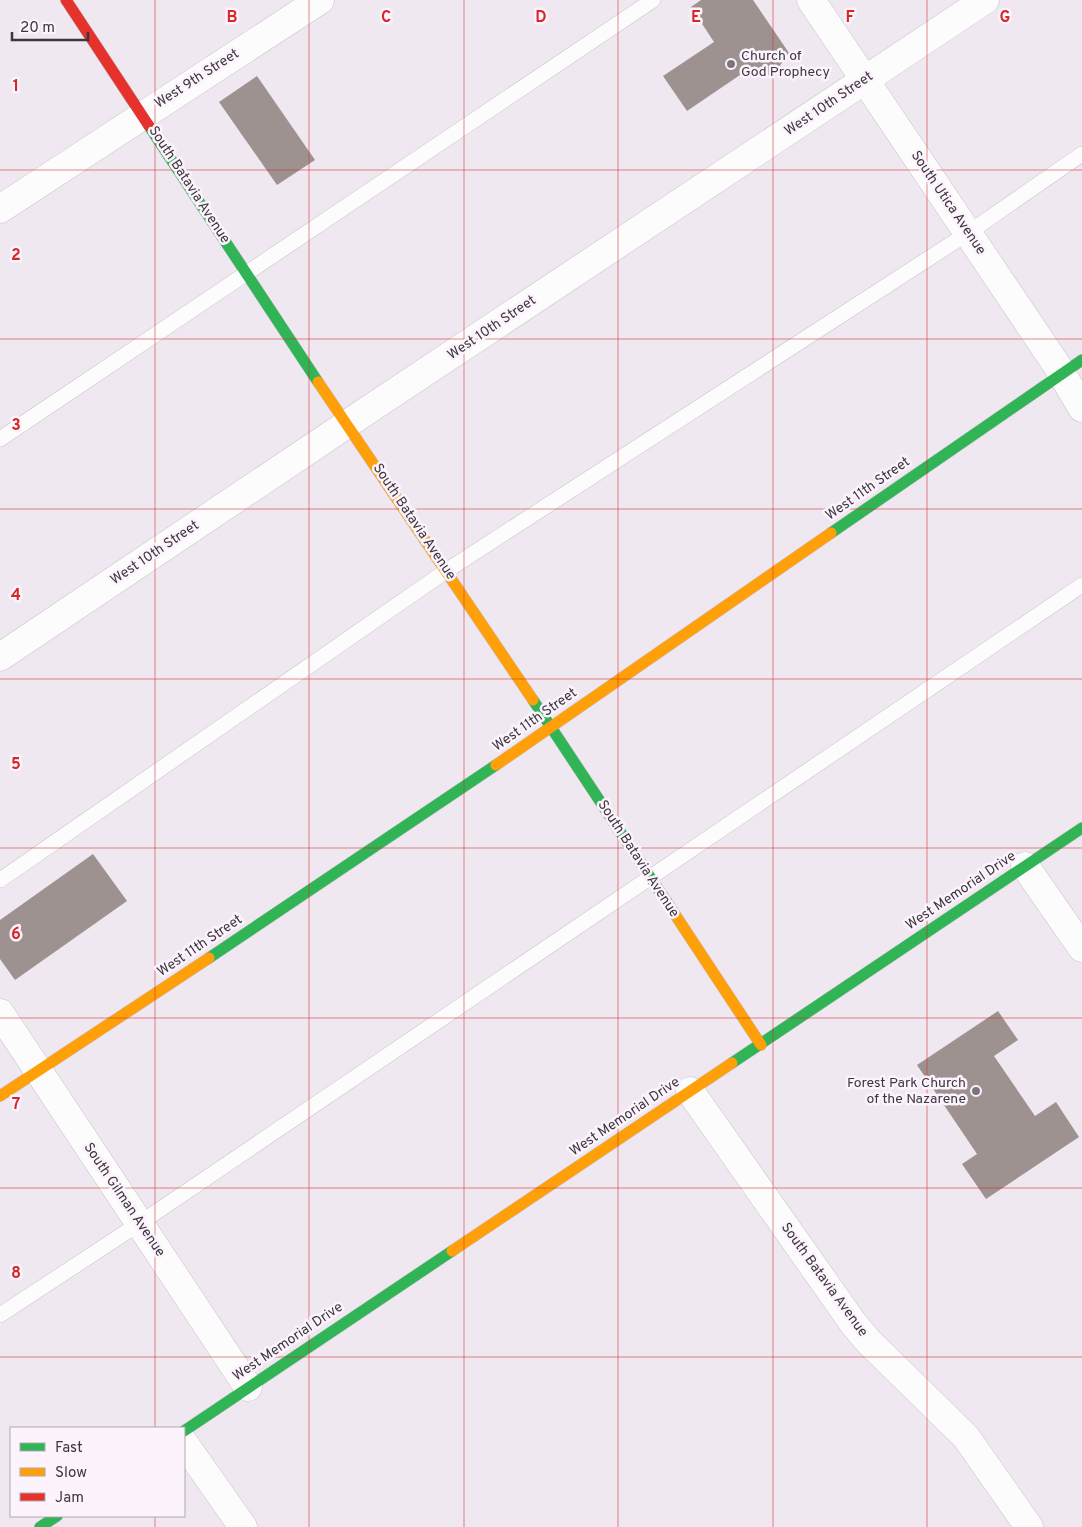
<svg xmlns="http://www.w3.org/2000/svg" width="1082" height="1527" viewBox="0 0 1082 1527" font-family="Overpass,sans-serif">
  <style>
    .building { fill: #9e9291 }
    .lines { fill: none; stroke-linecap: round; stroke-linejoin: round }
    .lane-casing { stroke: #c9c3ca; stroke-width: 16 }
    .street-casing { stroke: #c9c3ca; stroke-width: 29 }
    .fast-casing { stroke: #c9c3ca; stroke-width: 12 }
    .slow-casing { stroke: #c9c3ca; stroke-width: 12 }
    .jam-casing { stroke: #c9c3ca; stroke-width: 12 }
    .lane { stroke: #fdfcfd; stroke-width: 15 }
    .street { stroke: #fdfcfd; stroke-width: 28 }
    .fast { stroke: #30b455; stroke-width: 11 }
    .slow { stroke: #ff9f0a; stroke-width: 11 }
    .jam { stroke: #e5322d; stroke-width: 11 }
    .grid { fill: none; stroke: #d62828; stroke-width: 1; stroke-opacity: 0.55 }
    .poi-dot { fill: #7b757c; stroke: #fcf3fd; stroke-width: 2 }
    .labels { text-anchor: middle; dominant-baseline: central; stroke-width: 5; stroke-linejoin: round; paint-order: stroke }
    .poi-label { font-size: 14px; fill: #3c373d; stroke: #fcf3fd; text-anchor: start }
    .street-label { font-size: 14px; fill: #3c373d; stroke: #fcf3fd }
    .grid-label { font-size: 16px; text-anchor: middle; font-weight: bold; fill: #d62828; stroke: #fcf3fd; stroke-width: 5; stroke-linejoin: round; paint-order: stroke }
  </style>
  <rect width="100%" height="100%" fill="#efe8f0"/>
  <g class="building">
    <path d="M701,0H753L789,53L773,75H740L687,111L663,76L714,42L691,7Z"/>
    <path d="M257,76L315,160L277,185L219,102Z"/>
    <path d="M93,854L127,901L15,980L0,959V920Z"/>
    <path d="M998,1011L1018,1040L994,1056L1035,1116L1056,1102L1079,1137L986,1199L962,1164L977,1154L917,1065Z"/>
  </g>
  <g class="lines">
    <g class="lane-casing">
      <g id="lane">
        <path d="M0,439L653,0"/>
        <path d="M0,880L446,571L968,233L1082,154"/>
        <path d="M0,1315L140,1223L1082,585"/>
      </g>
    </g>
    <g class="street-casing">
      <g id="street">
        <path d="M811,0L1056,364L1082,408"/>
        <path d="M0,209L320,0"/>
        <path d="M0,657L368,410L985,0"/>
        <path d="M1025,866L1082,948"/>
        <path d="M0,1013L248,1387"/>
        <path d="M690,1091L853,1323L868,1341L966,1437L1029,1527"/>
        <path d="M184,1443L243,1527"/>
      </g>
    </g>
    <g class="fast-casing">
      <g id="fast">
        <path d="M149,126L318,382"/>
        <path d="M831,533L1082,360"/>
        <path d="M533,700L670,907"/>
        <path d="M209,958L496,765"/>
        <path d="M732,1063L1082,828"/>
        <path d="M184,1431L452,1251"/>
        <path d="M40,1527L57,1516"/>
      </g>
    </g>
    <g class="slow-casing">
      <g id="slow">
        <path d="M318,382L533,700"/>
        <path d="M496,765L831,533"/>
        <path d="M670,907L761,1045"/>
        <path d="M0,1096L209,958"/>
        <path d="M452,1251L732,1063"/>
      </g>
    </g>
    <g class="jam-casing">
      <path id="jam" d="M66,0L149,126"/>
    </g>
    <use href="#lane" class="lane"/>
    <use href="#street" class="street"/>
    <use href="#fast" class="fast"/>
    <use href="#slow" class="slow"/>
    <use href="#jam" class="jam"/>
  </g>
  <path class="grid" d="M155,0V1428M309,0V1527M464,0V1527M618,0V1527M773,0V1527M927,0V1527M0,170H1082M0,339H1082M0,509H1082M0,679H1082M0,848H1082M0,1018H1082M0,1188H1082M0,1357H1082M155,1516V1527"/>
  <g class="poi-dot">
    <circle cx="731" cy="64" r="5"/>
    <circle cx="976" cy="1091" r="5"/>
  </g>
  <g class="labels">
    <g class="poi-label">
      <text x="741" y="56">Church of<tspan x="741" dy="16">God Prophecy</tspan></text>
      <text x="966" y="1083" text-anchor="end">Forest Park Church<tspan x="966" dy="16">of the Nazarene</tspan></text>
    </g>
    <g class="street-label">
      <text transform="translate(197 79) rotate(-33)">West 9th Street</text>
      <text transform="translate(829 104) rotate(-34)">West 10th Street</text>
      <text transform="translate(189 185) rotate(57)">South Batavia Avenue</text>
      <text transform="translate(948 203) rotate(56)">South Utica Avenue</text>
      <text transform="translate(492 328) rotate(-34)">West 10th Street</text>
      <text transform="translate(868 489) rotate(-35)">West 11th Street</text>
      <text transform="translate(414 522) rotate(56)">South Batavia Avenue</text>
      <text transform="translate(155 553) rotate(-34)">West 10th Street</text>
      <text transform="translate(535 720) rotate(-35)">West 11th Street</text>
      <text transform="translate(638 859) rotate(57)">South Batavia Avenue</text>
      <text transform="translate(961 891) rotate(-34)">West Memorial Drive</text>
      <text transform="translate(200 946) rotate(-34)">West 11th Street</text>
      <text transform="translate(625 1117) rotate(-34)">West Memorial Drive</text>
      <text transform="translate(124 1200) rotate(56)">South Gilman Avenue</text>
      <text transform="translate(824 1280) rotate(54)">South Batavia Avenue</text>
      <text transform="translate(288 1342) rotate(-34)">West Memorial Drive</text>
    </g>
  </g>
  <g class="grid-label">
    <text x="232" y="22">B</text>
    <text x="386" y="22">C</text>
    <text x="541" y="22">D</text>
    <text x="696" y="22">E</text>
    <text x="850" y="22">F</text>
    <text x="1005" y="22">G</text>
    <text x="16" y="91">1</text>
    <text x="16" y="260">2</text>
    <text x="16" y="430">3</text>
    <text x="16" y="600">4</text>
    <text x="16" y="769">5</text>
    <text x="16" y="939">6</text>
    <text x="16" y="1109">7</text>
    <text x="16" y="1278">8</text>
  </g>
  <rect x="10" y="1427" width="175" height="90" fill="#fcf3fd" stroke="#afa8b0"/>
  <rect x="20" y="1443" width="25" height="8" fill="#30b455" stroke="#afa8b0"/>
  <text x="55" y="1452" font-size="15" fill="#3c373d">Fast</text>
  <rect x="20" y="1468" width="25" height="8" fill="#ff9f0a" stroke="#afa8b0"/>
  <text x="55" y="1477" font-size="15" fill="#3c373d">Slow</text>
  <rect x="20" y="1493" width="25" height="8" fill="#e5322d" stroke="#afa8b0"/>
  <text x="55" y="1502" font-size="15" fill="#3c373d">Jam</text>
  <path d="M12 32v8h76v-8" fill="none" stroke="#3c373d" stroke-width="2.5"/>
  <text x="20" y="32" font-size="15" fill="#3c373d" stroke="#fcf3fd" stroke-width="4" paint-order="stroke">20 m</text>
</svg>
